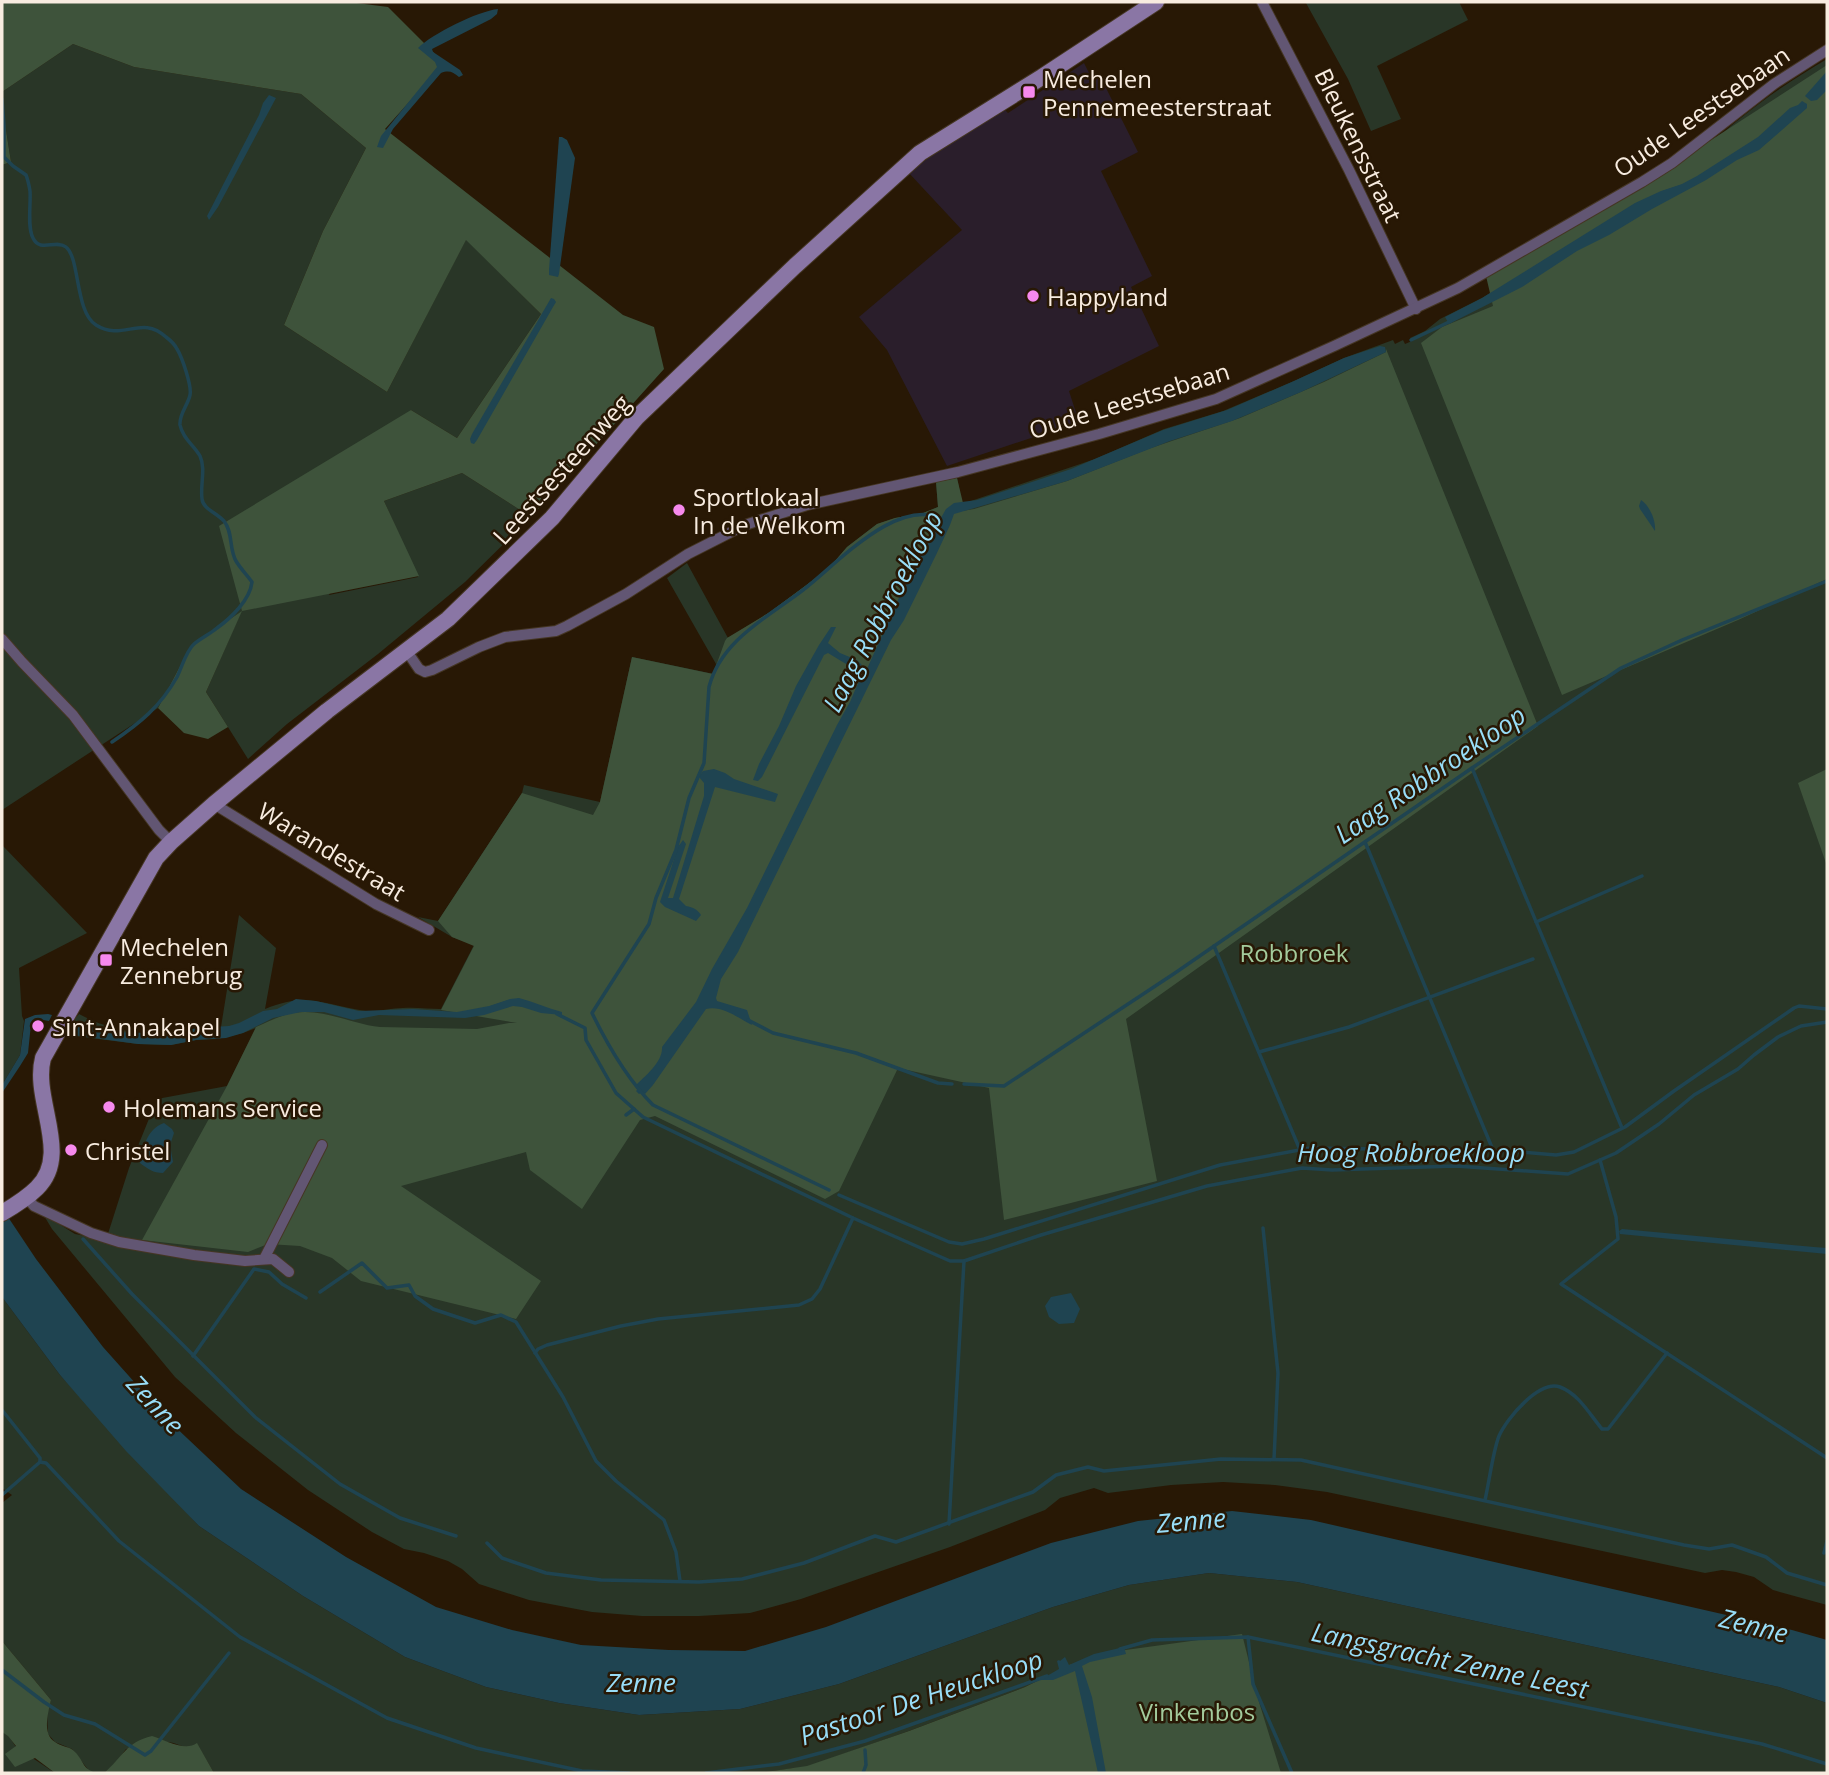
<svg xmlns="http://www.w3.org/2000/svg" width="1829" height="1775" viewBox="0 0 1829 1775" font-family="'Open Sans',sans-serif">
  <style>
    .commercial { fill: #2a1e2b }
    .green { fill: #293627; fill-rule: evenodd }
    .forest { fill: #3e533b }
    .water { fill: #1f4451 }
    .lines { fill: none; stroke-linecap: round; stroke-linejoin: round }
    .stream { stroke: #1f4451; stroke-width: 3.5 }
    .street-casing { stroke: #453624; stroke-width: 12 }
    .secondary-casing { stroke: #453624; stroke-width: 18 }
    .street { stroke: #625673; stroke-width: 10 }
    .secondary { stroke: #8a76a5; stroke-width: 16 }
    .poi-dot { fill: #f689ed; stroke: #281805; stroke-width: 2.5 }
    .labels { text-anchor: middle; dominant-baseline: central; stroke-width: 5; stroke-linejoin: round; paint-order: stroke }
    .poi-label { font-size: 24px; fill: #f8ece0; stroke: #281805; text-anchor: start }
    .street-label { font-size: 24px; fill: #f8ece0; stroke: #281805 }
    .park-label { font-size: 24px; fill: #a3cb9c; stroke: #281805 }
    .water-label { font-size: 26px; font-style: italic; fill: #98ddf7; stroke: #281805 }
  </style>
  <rect width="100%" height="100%" fill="#281805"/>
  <path class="commercial" d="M1084,63L1092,79L1100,76L1138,152L1101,171L1152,276L1131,287L1159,346L1069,391L1079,422L947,466L887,350L859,317L962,230L908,172L952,142L1005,110L1008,113Z"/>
  <g class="green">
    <path d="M1309,2H1459L1468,20L1377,66L1401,119L1371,131L1348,79L1306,3Z"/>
    <path d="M73,44L134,67L301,94L366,148L323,231L284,325L387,392L466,239L541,314L457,438L411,410L329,595L418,577L384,501L462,473L531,517L465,582L378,654L287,724L248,759L206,692L241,612L191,645L158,708L2,810V165L11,162L2,104V92Z"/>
    <path d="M1827,59V1605L1773,1590L1754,1577L1736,1572L1722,1570L1705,1573L1327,1492L1275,1485L1223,1482L1171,1485L1108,1493L1094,1488L1060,1498L1045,1510L950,1547L801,1599L750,1613L699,1616H642L592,1612L529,1600L479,1584L462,1569L448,1561L424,1553L404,1549L372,1532L308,1490L236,1433L175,1377L52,1229L43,1214L75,1234L106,1240L129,1168L157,1099L227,1086L256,1028L243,1033L217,1039L196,1040L171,1045L138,1044L67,1035L65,1034L73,1021L79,1014C103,1027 133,1035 160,1033C181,1032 201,1028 221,1027L239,915L276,948L265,1009C307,991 325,1005 366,1011C378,1012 391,1008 403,1008C416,1007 429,1009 441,1009L474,945L452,937L418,917L438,921L522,793L524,785L600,802L632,657L714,674L716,664L667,578L687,563L728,638L770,612L828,569L847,547L877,524L895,518L923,513L938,507L936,482L957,478L962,502H968L1095,459L1164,429L1223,411L1294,381L1344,358L1393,340L1395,344L1403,340L1405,344L1412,341L1410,338L1425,331L1440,319L1482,298L1527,270L1705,150C1742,113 1783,85 1827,59Z"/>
    <path d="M2,845L87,933L19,968L22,1016L24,1021L20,1055L2,1085Z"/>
    <path d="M2,1297L60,1375L199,1526L303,1596L405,1657L486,1687L559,1703L639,1715L740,1709L839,1684L1053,1607L1129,1585L1209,1573L1297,1582L1779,1687L1827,1703V1773H772L795,1768L759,1773H214L197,1744C185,1752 177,1741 165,1742C152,1742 139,1747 126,1749L116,1763L104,1773L90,1772L72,1749L55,1742L48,1734L47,1713L51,1700L2,1641V1503L12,1495L2,1488ZM1069,1665L1076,1674L809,1766L909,1731L1025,1687Z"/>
    <path d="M2,1732L8,1735L16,1747L55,1773H2Z"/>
  </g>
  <g class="forest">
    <path d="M2,2H349L388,7L444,63L385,129L623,315L654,327L664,369L531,517L462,473L384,501L419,576L242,611L206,692L228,727L208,739L184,733L158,708L191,645L242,611L219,526L411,410L457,438L541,314L466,240L387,392L284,325L323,231L366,148L301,94L134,67L73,44L2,92Z"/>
    <path d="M1827,65V579L1738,620L1562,695L1421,343L1442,327L1493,306L1486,276L1643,184Z"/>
    <path d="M2,104L11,162L2,165Z"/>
    <path d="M1386,349L1538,726L1126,1019L1157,1181L1004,1220L989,1088L898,1068L839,1191L825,1199L655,1116L640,1120L582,1209L530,1170L526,1152L401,1186L541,1281L516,1319L361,1281L332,1258L300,1246L268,1244L248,1252L142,1240L227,1086L256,1027C268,1022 281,1015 293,1013C323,1008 351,1024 380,1027L477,1029L509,1023H517L441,1010L474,946L452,937L438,921L522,793L593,815L600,802L632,657L713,674L725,641L727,638L770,612L828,569L847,547L877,524L895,518L923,513L938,507L936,482L957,478L963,503L962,511L974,509L1067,481L1148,449L1240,418L1324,382L1386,352Z"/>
    <path d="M1827,769V866L1798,783Z"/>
    <path d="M1242,1634L1259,1702L1281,1773H759L807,1766L909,1731L1025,1687L1069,1665L1111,1652Z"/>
    <path d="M2,1641L51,1700C48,1713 42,1734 55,1742C61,1747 70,1746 75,1752C85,1762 82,1770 98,1773H55L35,1758L15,1767L5,1754L16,1746L8,1736L2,1732Z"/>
    <path d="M152,1736C165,1740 185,1752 197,1743L214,1773H104C123,1757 126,1742 152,1736Z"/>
  </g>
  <g class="water">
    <path d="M498,9L497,14L491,19L432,49L433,52L460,70L463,75L459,77C453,72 449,70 441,73L393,129L383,148L377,147L381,136L437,67L435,62L418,48C432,34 478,11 498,9Z"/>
    <path d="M1827,71V90L1817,100L1811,101L1805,96Z"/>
    <path d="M269,95L276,98L218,207L209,220L207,216L259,115L263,103Z"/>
    <path d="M1802,101L1807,104V108L1759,150L1737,160L1706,180L1652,209L1609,235L1577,251L1522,287L1449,324L1445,317L1482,298L1635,203L1661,191L1682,184L1697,176L1758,137L1790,108L1798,105Z"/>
    <path d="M559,137H562L567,140L575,158L559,274L558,277L549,275V270Z"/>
    <path d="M551,298L554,299L556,302L553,307L477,440L474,444L471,443L470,439L472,434Z"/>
    <path d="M1380,346L1385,347L1386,352L1301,392L1232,421L1170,441L1067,481L954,514L950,525L936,555L904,620L891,640L738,952L721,979L716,998L717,1001L747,1010L752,1025C738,1018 722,1005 706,1009L653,1085L645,1094L642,1092L639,1094L636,1091L638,1089L635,1086C645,1076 663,1062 662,1047L696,1002L712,969L747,908L837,725L850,702L859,681L862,680L910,573L946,509L954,503L977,500L1071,469L1163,430L1227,410L1294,381L1344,358Z"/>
    <path d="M1641,500C1650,506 1656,521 1655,531L1640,509L1639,506Z"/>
    <path d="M831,627H836L828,643L840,653L857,660L862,665L857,669L851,667L828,653L824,655L762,777L758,781L753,780L759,764L779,726L796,686L819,645Z"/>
    <path d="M714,769L725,773L734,779L778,794L775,802L715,787L679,899L686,906C693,907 698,910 701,915L696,921L665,907L660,902L678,847L683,840L686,844L668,898H673L677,885L704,796V783L699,777L703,771Z"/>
    <path d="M519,998C534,1002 547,1008 562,1012V1015L541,1013L522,1007L513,1006L484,1015L465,1018L379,1015L353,1020L324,1012H301L273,1018L243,1033L226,1038L196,1040L171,1045L138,1044L65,1034L71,1024H76L115,1032L168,1034L197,1028L229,1026L239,1023L263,1011L277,1009L296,999L316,1001L359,1011L413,1009L457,1012L489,1006L510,999Z"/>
    <path d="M48,1014L52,1015L49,1021L43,1020L38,1026L32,1023L31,1024L28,1053L20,1066L2,1093V1085L20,1055L25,1019L35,1015Z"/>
    <path d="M164,1123L172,1129L174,1133L170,1145L173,1162L163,1173C153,1173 148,1169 140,1163C143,1147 147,1129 164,1123Z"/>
    <path d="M2,1208L36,1259L103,1347L170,1422L241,1489L346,1557L436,1607L512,1630L581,1645L669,1650L745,1651L826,1627L1051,1543L1138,1521L1232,1511L1311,1520L1792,1630L1827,1640V1703L1779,1687L1297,1582L1209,1573L1129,1585L1053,1607L839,1684L740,1709L639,1715L559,1703L486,1687L405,1657L303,1596L199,1526L126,1451L60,1375L2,1297Z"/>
    <path d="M1622,1229L1814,1247L1827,1248V1254L1620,1234L1619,1231Z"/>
    <path d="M1071,1293L1080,1309L1074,1323L1059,1324L1049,1317L1045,1306L1051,1297Z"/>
    <path d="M1124,1647L1126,1654L1090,1662L1082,1666L1092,1697L1106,1773H1098L1075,1671L1053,1680H1040L1059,1669L1057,1661L1059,1660L1060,1661L1065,1657L1069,1665L1094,1654Z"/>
  </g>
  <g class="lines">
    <g class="stream">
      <path d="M2,99L4,125V157L13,166L26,175C28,180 29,185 30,191C31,204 27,227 33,238C40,253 56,239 66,247C80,258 75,312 96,325C123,342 141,314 166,337C170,340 175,345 177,349C182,357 192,386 190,395C188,405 179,414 180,425C183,439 194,445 200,456C206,469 200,485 202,499C203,509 217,513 224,521C233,532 229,549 236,561C240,568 247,575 252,582C250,600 231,618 217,628C210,634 201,638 194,644C186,651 182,667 177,677C160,707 140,723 112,742"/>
      <path d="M1411,340L1451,321"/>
      <path d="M1472,768L1622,1128"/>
      <path d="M1365,842L1493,1150"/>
      <path d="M1536,922L1642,876"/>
      <path d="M1214,946L1300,1150"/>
      <path d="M557,1014L585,1028L586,1040L616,1093L643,1117L853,1218L950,1261H964L1041,1235L1207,1186L1302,1168L1332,1170L1456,1166L1568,1174L1616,1153L1659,1124L1694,1095L1738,1069L1754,1055L1778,1037L1801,1026L1827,1022"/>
      <path d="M748,1020L773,1033L856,1053L938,1083L952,1084"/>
      <path d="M1259,1052L1349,1027L1533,959"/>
      <path d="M964,1084L1004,1086L1175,973L1472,768L1621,668L1682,640L1827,581"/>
      <path d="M626,1115L634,1109"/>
      <path d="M1600,1160L1616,1217L1618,1239L1561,1284L1827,1458"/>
      <path d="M829,1190L653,1105C627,1079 608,1046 592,1013L649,924L656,898L676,850L689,798L704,763L709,687C721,640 768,617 803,590C836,565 899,494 944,520"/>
      <path d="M839,1195L949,1242L962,1244L984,1239L1220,1165L1310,1148L1508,1151L1556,1155L1574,1152L1625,1127L1674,1091L1794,1008L1799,1006L1827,1009"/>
      <path d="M1263,1228L1278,1373L1274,1459"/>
      <path d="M83,1239L132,1294L255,1417L340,1484L400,1518L456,1536"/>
      <path d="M320,1292L362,1263L387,1288L409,1285L415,1296L433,1309L475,1323L501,1315L516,1322L563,1397L596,1461L616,1481L664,1520L676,1552L680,1581"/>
      <path d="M535,1353L538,1349L547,1345L621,1326L658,1319L799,1305L812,1299L820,1289L853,1218"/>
      <path d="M193,1356L254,1269L269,1272L282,1284L306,1298"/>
      <path d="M2,1410L40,1458V1462L46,1463L119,1541L240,1637L387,1718L476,1748L582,1771L629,1773"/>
      <path d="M2,1495L40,1462"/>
      <path d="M1485,1500C1489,1483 1493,1451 1499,1436C1507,1418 1539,1380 1560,1387C1579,1394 1590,1415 1602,1429H1608L1667,1353"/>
      <path d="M949,1524L964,1261"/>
      <path d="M487,1543L502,1558L546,1573L601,1580L699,1582L742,1579L804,1563L875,1536L896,1542L1033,1492L1056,1475L1088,1467L1104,1471L1221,1459L1301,1460L1684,1545L1709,1549L1732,1545L1766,1557L1787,1573L1827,1585"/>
      <path d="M1824,1553L1827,1541"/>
      <path d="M1248,1637L1253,1684L1292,1773"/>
      <path d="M1120,1649L1152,1640L1248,1637L1762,1744L1827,1764"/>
      <path d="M2,1670L44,1702L64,1715L95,1724L145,1755L151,1751L229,1653"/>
      <path d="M706,1773L779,1764L865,1741L1047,1676"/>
      <path d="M863,1773L866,1765L865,1750"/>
    </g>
    <g class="street-casing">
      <g id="street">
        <path d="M1262,2L1349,170L1416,309"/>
        <path d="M2,639L22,662L73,715L159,830L171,842"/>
        <path d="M406,650L419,669L425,672L432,670L479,647L505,637L556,631L567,626L626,594L688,554L745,525L807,505L958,472L1099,434L1216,399L1334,346L1458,288L1642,182L1672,163L1774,84L1827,50"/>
        <path d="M214,804L376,904L429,930"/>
        <path d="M26,1197L34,1206L91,1233L119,1242L194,1255L245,1261L273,1259L289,1272"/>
        <path d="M264,1259L322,1145"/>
      </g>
    </g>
    <g class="secondary-casing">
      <path id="secondary" d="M2,1213C14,1206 27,1198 37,1188C72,1154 32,1100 43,1058L156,858L171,842L214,804L327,711L448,619L552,518L636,418L795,266L920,153L1042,77L1156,2"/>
    </g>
    <use href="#street" class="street"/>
    <use href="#secondary" class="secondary"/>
  </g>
  <g class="poi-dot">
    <rect x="1022" y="85" width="14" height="14" rx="3.5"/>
    <circle cx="1033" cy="296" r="7"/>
    <circle cx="679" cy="510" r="7"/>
    <rect x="99" y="953" width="14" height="14" rx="3.5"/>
    <circle cx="38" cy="1026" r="7"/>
    <circle cx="109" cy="1107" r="7"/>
    <circle cx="71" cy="1150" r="7"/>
  </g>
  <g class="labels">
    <g class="poi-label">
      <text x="1043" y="78">Mechelen<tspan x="1043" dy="28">Pennemeesterstraat</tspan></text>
      <text x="1047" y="296">Happyland</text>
      <text x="693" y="496">Sportlokaal<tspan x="693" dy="28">In de Welkom</tspan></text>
      <text x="120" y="946">Mechelen<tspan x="120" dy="28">Zennebrug</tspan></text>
      <text x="52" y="1026">Sint-Annakapel</text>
      <text x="123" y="1107">Holemans Service</text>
      <text x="85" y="1150">Christel</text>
    </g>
    <g class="street-label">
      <text transform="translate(1701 111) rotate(-35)">Oude Leestsebaan</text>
      <text transform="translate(1359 145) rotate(64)">Bleukensstraat</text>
      <text transform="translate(1129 400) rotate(-17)">Oude Leestsebaan</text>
      <text transform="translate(561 469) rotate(-48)">Leestsesteenweg</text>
      <text transform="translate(332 851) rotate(31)">Warandestraat</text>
    </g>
    <g class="park-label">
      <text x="1294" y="952">Robbroek</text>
      <text x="1197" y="1711">Vinkenbos</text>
    </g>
    <g class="water-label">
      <text transform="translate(882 611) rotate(-62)">Laag Robbroekloop</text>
      <text transform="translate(1430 774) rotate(-34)">Laag Robbroekloop</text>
      <text x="1411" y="1152">Hoog Robbroekloop</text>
      <text transform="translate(156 1404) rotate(47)">Zenne</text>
      <text transform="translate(1191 1520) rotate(-5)">Zenne</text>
      <text transform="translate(1754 1625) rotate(14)">Zenne</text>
      <text transform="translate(1450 1660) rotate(12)">Langsgracht Zenne Leest</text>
      <text x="641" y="1682">Zenne</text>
      <text transform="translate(921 1697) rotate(-18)">Pastoor De Heuckloop</text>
    </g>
  </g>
  <rect width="1829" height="1775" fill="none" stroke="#f8ece0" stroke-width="7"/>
</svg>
